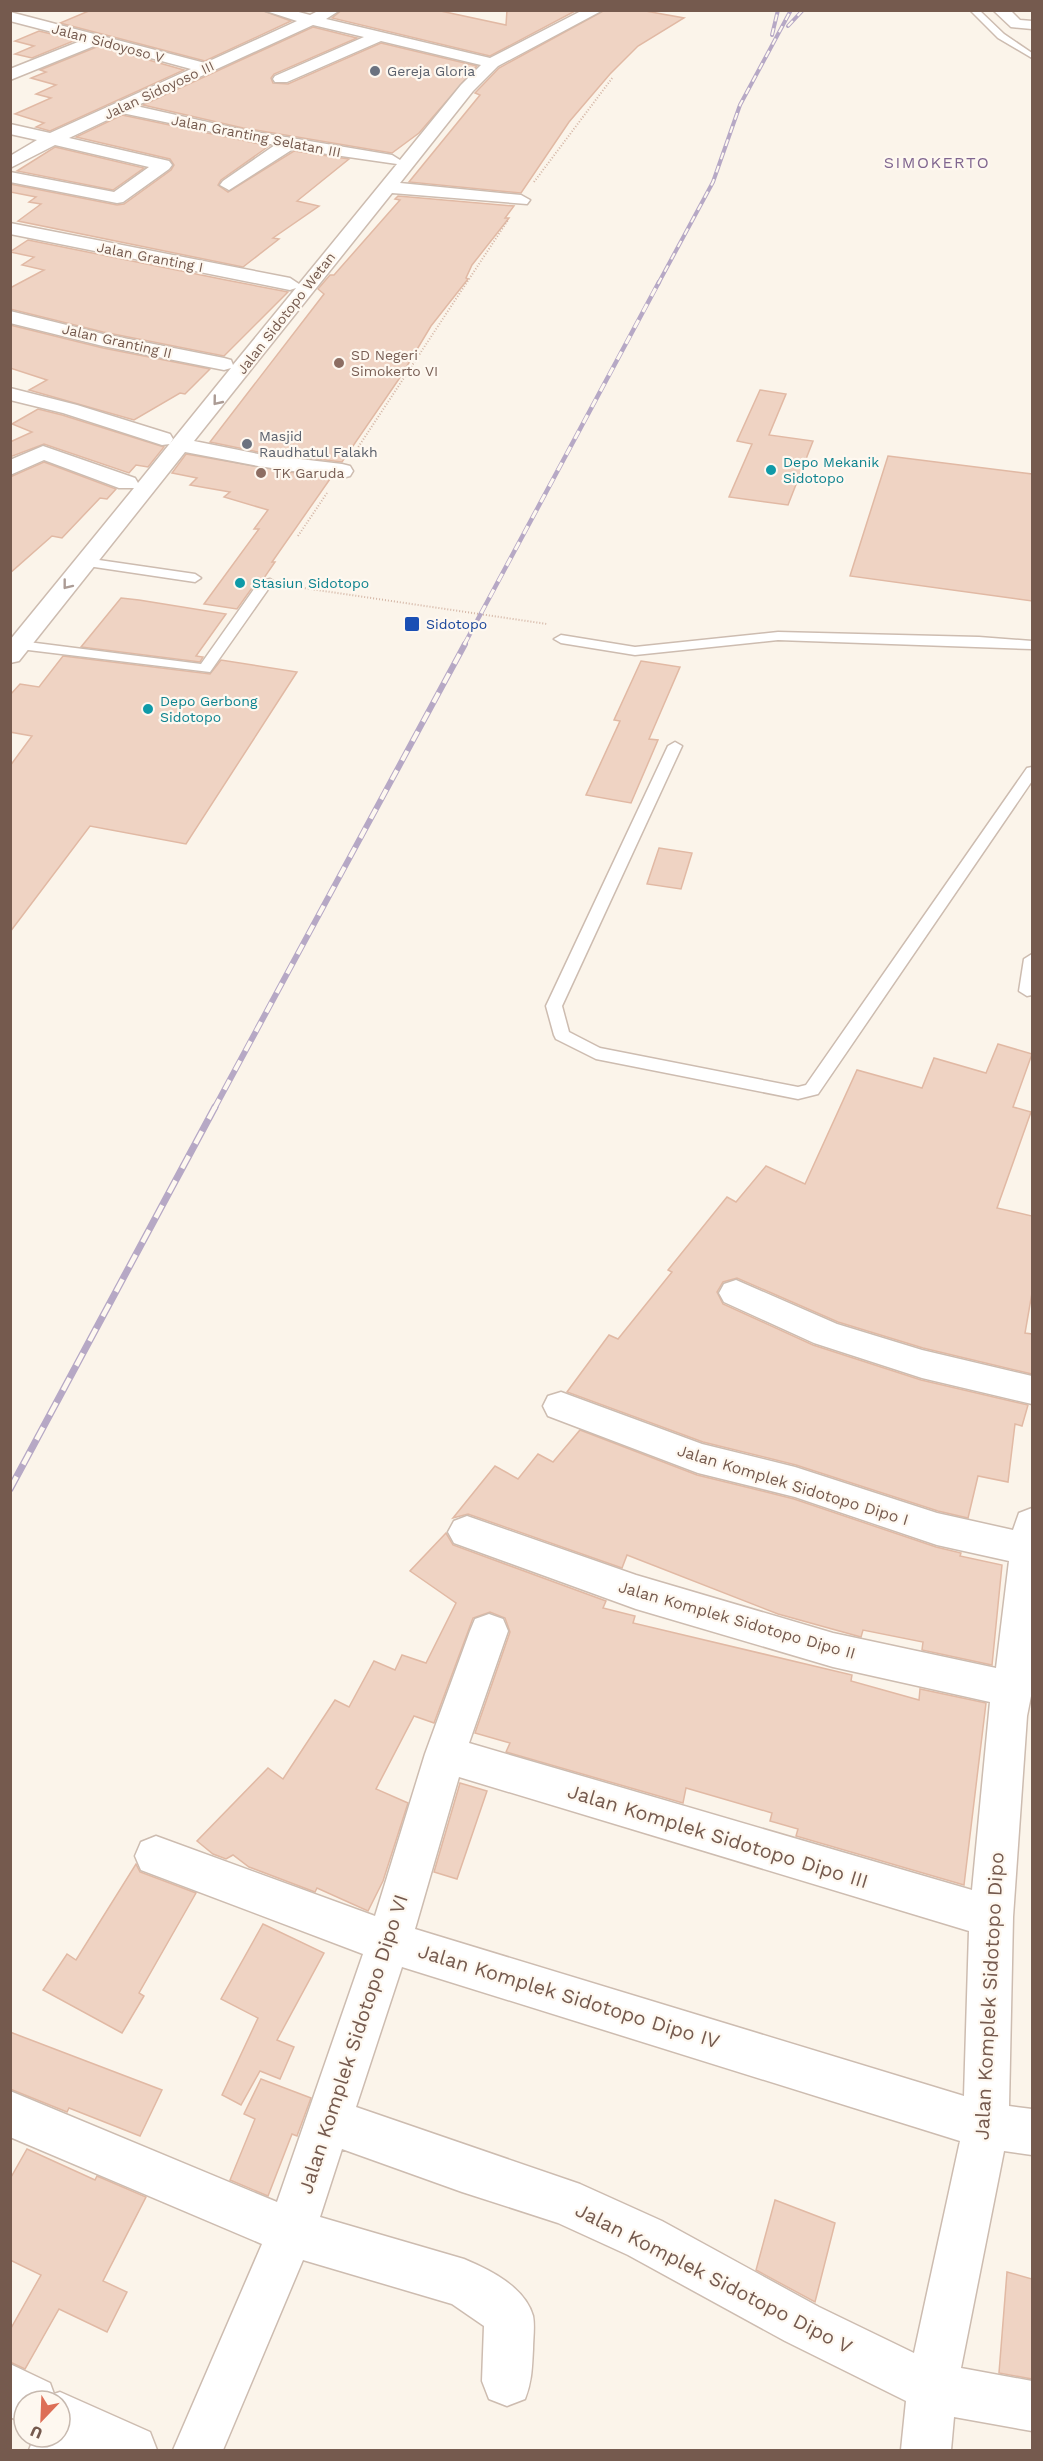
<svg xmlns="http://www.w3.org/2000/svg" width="1043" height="2461" viewBox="0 0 1043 2461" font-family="'Work Sans',sans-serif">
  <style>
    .building { fill: #efd3c3; stroke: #e1b9a4; stroke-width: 1.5 }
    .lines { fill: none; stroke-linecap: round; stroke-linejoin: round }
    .service-casing { stroke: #cdbcb0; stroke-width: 3 }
    .minor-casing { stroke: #cdbcb0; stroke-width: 3 }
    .path { stroke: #d4b6a6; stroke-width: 2; stroke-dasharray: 1 2; stroke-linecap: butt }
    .service { fill: #fff; fill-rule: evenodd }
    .minor { fill: #fff; fill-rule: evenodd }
    .rail-far3-casing { stroke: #b6a8c5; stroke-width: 4 }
    .rail-far2-casing { stroke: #b6a8c5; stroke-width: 4.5 }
    .rail-far1-casing { stroke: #b6a8c5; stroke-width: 6 }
    .rail-casing { stroke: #b6a8c5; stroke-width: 7 }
    .rail-far3 { stroke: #fef8f0; stroke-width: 2; stroke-dasharray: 7; stroke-linecap: butt }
    .rail-far2 { stroke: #fef8f0; stroke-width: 3; stroke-dasharray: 9; stroke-linecap: butt }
    .rail-far1 { stroke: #fef8f0; stroke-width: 4; stroke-dasharray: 11; stroke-linecap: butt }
    .rail { stroke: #fef8f0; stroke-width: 4.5; stroke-dasharray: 14; stroke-linecap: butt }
    .oneway { stroke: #ac9c95 }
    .worship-dot { fill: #6b7280; stroke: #fef8f0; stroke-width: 2 }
    .education-dot { fill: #8d6e63; stroke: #fef8f0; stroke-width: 2 }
    .culture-dot { fill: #0f9aa8; stroke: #fef8f0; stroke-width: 2 }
    .transit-dot { fill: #1a4fb4; stroke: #fef8f0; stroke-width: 2 }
    .labels { text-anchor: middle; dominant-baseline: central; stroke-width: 4.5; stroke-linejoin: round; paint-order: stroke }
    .far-street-label { font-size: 14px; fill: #755a4e; stroke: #fef8f0 }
    .far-worship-label { font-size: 14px; fill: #5b616d; stroke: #fef8f0; text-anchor: start }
    .far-education-label { font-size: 14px; fill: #785e54; stroke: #fef8f0; text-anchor: start }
    .far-culture-label { font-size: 14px; fill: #0d838f; stroke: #fef8f0; text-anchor: start }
    .far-transit-label { font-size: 14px; fill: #164399; stroke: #fef8f0; text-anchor: start }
    .far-quarter-label { font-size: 16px; letter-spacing: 1.5px; fill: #806690; stroke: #fef8f0 }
    .street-label { font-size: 16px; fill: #755a4e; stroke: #fef8f0 }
    .near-street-label { font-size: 20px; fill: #755a4e; stroke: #fef8f0 }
  </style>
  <rect width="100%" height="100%" fill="#fbf4ea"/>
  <g class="building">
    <path d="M91,10H261L291,21L205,61L60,23Z"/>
    <path d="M342,10H436L506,25L507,10H577L490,56L332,18Z"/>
    <path d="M605,10H640L684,18L638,46L610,74L569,122L521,193L409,182L480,95L475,93L499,68Z"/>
    <path d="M313,27L357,38L274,74L271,78L273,83L288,84L381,43L477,66L419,133L392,153L243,128L143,105Z"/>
    <path d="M39,31L76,40L32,58L15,54L34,46L15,41Z"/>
    <path d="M99,46L184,70L50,131L36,127L44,123L15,114L51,98L36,94L56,85L31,78L46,72L40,70Z"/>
    <path d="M122,115L269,146L221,180L218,185L228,192L294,151L349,159L297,201L319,206L273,238L279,239L243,267L18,221L41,204L29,202L36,197L10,192V184L117,205L124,204L171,170L174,165L170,159L76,137Z"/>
    <path d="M55,147L144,168L113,190L17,171Z"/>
    <path d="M398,196L514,206L505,218H509L472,265L466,278L468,279L431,326L401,376L342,462L258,452L210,442L324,294L318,289L330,275H334L400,200L395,199Z"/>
    <path d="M28,240L226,280L288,292L224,356L103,332L10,309V288L44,270L22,265L34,257L10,252Z"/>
    <path d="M10,325L103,348L210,369L185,394L180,393L134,420L29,390L47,380L10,368Z"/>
    <path d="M760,390L786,394L769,435L813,441L788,505L729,497L752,444L737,441Z"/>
    <path d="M38,409L62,415L164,447L148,467L136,465L129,473L44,444L10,457V442L32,432L12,424Z"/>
    <path d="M186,454L330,479L272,562H275L264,578L257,581L237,609L204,604L259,529H254L268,510L224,497L230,492L190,485L197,478L172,473Z"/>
    <path d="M888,456L1032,474V601L850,576Z"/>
    <path d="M44,462L116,489L107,499L100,498L62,538L52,536L10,573V477Z"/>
    <path d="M121,598L139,600L226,614L196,656L203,657L200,662L81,647Z"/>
    <path d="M63,656L210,674L221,660L297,672L186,844L90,826L10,932V766L32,736L10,732V695L20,684L39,687Z"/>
    <path d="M641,661L680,667L649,739L658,740L631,803L586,795L620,721L614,720Z"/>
    <path d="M659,848L692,853L681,889L647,884Z"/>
    <path d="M998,1044L1032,1054L1013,1107L1031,1112L997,1208L1032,1216V1293L1025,1333L1032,1334V1374L923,1348L838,1322L737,1278L723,1282L717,1292L723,1304L813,1345L921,1380L1028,1405L1022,1426L1015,1424L1008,1482L978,1476L968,1518L938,1511L796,1465L703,1442L567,1392L609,1335L618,1339L672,1272L668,1270L727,1197L736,1202L766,1166L805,1184L857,1070L922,1088L934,1058L986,1073Z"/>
    <path d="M580,1430L697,1475L794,1499L936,1547L961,1553L960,1556L1002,1565L992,1665L922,1650L923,1642L863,1630L861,1637L778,1614L627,1555L622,1568L468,1514L453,1518L495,1466L518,1479L538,1454L553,1462Z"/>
    <path d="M446,1533L453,1545L606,1601L603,1608L635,1616L633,1623L852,1675L851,1681L919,1700L920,1689L986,1703L964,1885L796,1836L798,1829L770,1821L772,1813L686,1788L683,1803L506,1752L510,1743L475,1733L510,1632L505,1618L490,1612L473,1618L434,1723L414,1716L376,1789L408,1803L383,1881L368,1911L317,1888L315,1892L249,1867L233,1855L226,1859L213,1854L197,1841L268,1768L283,1779L335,1700L349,1707L374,1661L395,1670L402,1655L426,1663L456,1603L410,1571Z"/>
    <path d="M460,1783L487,1791L457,1879L434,1872Z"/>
    <path d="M136,1864L140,1872L196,1893L139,1993L144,1996L122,2033L43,1990L67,1954L76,1960Z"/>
    <path d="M263,1924L324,1953L277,2040L294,2047L280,2079L260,2071L241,2105L222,2095L258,2018L221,1999Z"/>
    <path d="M10,2032L162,2090L140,2136L69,2108L67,2112L10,2089Z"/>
    <path d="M261,2079L311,2098L297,2136L292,2134L268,2196L230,2180L255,2119L244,2114Z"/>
    <path d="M27,2149L95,2180L97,2176L146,2197L103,2281L127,2292L107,2332L59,2309L25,2369L10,2362V2330L41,2275L10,2260V2179Z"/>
    <path d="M775,2200L835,2223L815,2302L756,2270Z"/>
    <path d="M1007,2272L1032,2279V2379L999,2373Z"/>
  </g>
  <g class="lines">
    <g class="service-casing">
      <g id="service">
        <path d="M970,10H979L1004,34L1032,53V58L998,38Z"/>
        <path d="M85,558L195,574L201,578L195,582L81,565L79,562Z"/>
        <path d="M270,579L276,583L269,588L210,672L20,649L13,645L20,641L201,664L259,582Z"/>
        <path d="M778,632L979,637L1032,641V649L778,640L635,655L561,643L554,639L561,635L635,647Z"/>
        <path d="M675,742L682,746L562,1006L569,1032L600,1048L798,1087L806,1085L1027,768L1032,767V781L818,1094L798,1099L596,1059L556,1039L554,1035L546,1006L668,746Z"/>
        <path d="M1032,954V995L1027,996L1019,991L1024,959Z"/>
      </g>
    </g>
    <g class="minor-casing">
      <g id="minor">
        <path d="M263,10H291L310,15L320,10H340L326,19L490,58L583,10H603L498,66L473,91L400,183L521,195L530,200L527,204L392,193L194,441L258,454L342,464L350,466L353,471L350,476L342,478L258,466L185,452L19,661L10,663V640L134,488H119L44,460L10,475V460L43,446L135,478L138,483L231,368L224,370L103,346L10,323V311L103,334L224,358L231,360L233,365L296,288L290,290L10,234V223L290,278L299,284L397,164L293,149L229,190L220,185L223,181L275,145L122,113L69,138L169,161L172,165L169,169L123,202L117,203L10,182V172L114,192L149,167L55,145L10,168V156L37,140L10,134V124L50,133L191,69L99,44L10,80V69L83,40L10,21V12L205,63L297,21ZM313,25L364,37L275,76L273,79L275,82H287L381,41L481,65L461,85L400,160L392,155L243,130L136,106Z"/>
        <path d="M993,10H1010L1020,20L1032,21V29L1011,27Z"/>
        <path d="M10,388L77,405L170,434L173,439L170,444L162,445L63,413L10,400Z"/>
        <path d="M736,1280L837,1324L922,1350L1032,1376V1404L922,1378L814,1343L724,1302L719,1293L724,1284Z"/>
        <path d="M561,1392L702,1444L795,1467L937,1513L1013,1530L1019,1513L1032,1508V1691L1027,1716L1013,1917L1009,2106L1032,2109V2155L1004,2151L961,2368L1032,2381V2431L954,2417L951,2450H901L906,2401L785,2341L628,2255L558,2223L462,2192L342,2149L320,2217L464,2259C490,2270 525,2287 533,2316C535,2326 533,2339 533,2349C532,2367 532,2381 525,2399L507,2406L489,2399L482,2381L484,2326L452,2304L303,2260L223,2450H173L262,2244L10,2137V2091L277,2202L363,1954L141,1870L135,1856L141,1842L156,1836L375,1916L425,1754L470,1631L475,1619L489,1614L503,1619L508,1631L469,1743L972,1890L990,1702L833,1667L636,1609L454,1543L448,1532L454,1521L467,1516L636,1575L833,1633L996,1668L1009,1561L937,1545L795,1497L698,1473L548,1416L543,1406L548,1396ZM459,1777L969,1931L964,2096L415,1929ZM402,1967L960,2141L914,2353L819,2307L662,2221L580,2184L356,2107Z"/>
        <path d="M10,2364L50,2383L54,2394L60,2392L150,2432L157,2450H29L34,2437H60V2401H24V2423L10,2417Z"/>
      </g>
    </g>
    <g class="path">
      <path d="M534,182L613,77"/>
      <path d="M355,452L508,220"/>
      <path d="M298,536L327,493"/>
      <path d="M290,586L547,624"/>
    </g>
    <use href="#service" class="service"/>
    <use href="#minor" class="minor"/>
    <g class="rail-far3-casing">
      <g id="rail-far3">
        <path d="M788,26L803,10"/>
        <path d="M772,35L778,10"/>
        <path d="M658,284L713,182L740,105L791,10"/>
      </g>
    </g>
    <g class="rail-far2-casing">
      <path id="rail-far2" d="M464,645L659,282"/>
    </g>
    <g class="rail-far1-casing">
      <path id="rail-far1" d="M214,1109L465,644"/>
    </g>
    <g class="rail-casing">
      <path id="rail" d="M10,1489L215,1107"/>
    </g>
    <use href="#rail-far3" class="rail-far3"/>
    <use href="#rail-far2" class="rail-far2"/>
    <use href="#rail-far1" class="rail-far1"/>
    <use href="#rail" class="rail"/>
  </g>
  <defs><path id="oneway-chevron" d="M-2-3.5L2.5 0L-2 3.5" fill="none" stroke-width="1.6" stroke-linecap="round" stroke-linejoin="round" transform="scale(1.5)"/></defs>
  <g class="oneway">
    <use href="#oneway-chevron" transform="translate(217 401) rotate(129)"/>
    <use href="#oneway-chevron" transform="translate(67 585) rotate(128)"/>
  </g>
  <g class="worship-dot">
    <circle cx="375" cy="71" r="6"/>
    <circle cx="247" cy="444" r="6"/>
  </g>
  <g class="education-dot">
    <circle cx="339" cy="363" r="6"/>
    <circle cx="261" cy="473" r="6"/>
  </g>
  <g class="culture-dot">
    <circle cx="771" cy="470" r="6"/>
    <circle cx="240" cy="583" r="6"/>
    <circle cx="148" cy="709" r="6"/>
  </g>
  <rect class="transit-dot" x="404" y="616" width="16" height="16" rx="3"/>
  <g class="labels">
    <g class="far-street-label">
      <text transform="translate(108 43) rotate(15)">Jalan Sidoyoso V</text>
      <text transform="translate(159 90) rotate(-25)">Jalan Sidoyoso III</text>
      <text transform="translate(256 136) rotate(11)">Jalan Granting Selatan III</text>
      <text transform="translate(150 257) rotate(11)">Jalan Granting I</text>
      <text transform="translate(286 313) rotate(-52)">Jalan Sidotopo Wetan</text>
      <text transform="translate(117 341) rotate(13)">Jalan Granting II</text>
    </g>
    <g class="far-worship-label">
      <text x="387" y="71">Gereja Gloria</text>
      <text x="259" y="436">Masjid<tspan x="259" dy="16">Raudhatul Falakh</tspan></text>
    </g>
    <g class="far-education-label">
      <text x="351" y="355">SD Negeri<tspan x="351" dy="16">Simokerto VI</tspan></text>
      <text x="273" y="473">TK Garuda</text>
    </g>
    <g class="far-culture-label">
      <text x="783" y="462">Depo Mekanik<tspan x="783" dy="16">Sidotopo</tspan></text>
      <text x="252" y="583">Stasiun Sidotopo</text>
      <text x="160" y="701">Depo Gerbong<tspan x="160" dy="16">Sidotopo</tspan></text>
    </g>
    <g class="far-transit-label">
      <text x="426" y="624">Sidotopo</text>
    </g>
    <g class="far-quarter-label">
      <text x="937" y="162">SIMOKERTO</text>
    </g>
    <g class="street-label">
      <text transform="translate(793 1485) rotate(17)">Jalan Komplek Sidotopo Dipo I</text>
      <text transform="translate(737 1620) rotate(16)">Jalan Komplek Sidotopo Dipo II</text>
    </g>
    <g class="near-street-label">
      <text transform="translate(718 1836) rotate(17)">Jalan Komplek Sidotopo Dipo III</text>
      <text transform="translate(569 1996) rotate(17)">Jalan Komplek Sidotopo Dipo IV</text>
      <text transform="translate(989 1996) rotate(-87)">Jalan Komplek Sidotopo Dipo</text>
      <text transform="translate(353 2044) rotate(-72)">Jalan Komplek Sidotopo Dipo VI</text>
      <text transform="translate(714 2278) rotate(27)">Jalan Komplek Sidotopo Dipo V</text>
    </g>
  </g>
  <rect width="1043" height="2461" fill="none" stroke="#755a4e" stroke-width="24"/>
  <g transform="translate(42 2419) rotate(203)"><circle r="28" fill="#fef8f0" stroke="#c7b9af" stroke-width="1.5"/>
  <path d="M0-4.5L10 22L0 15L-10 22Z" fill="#dd6f57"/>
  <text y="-9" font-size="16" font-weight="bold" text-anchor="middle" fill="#755a4e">U</text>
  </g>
</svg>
